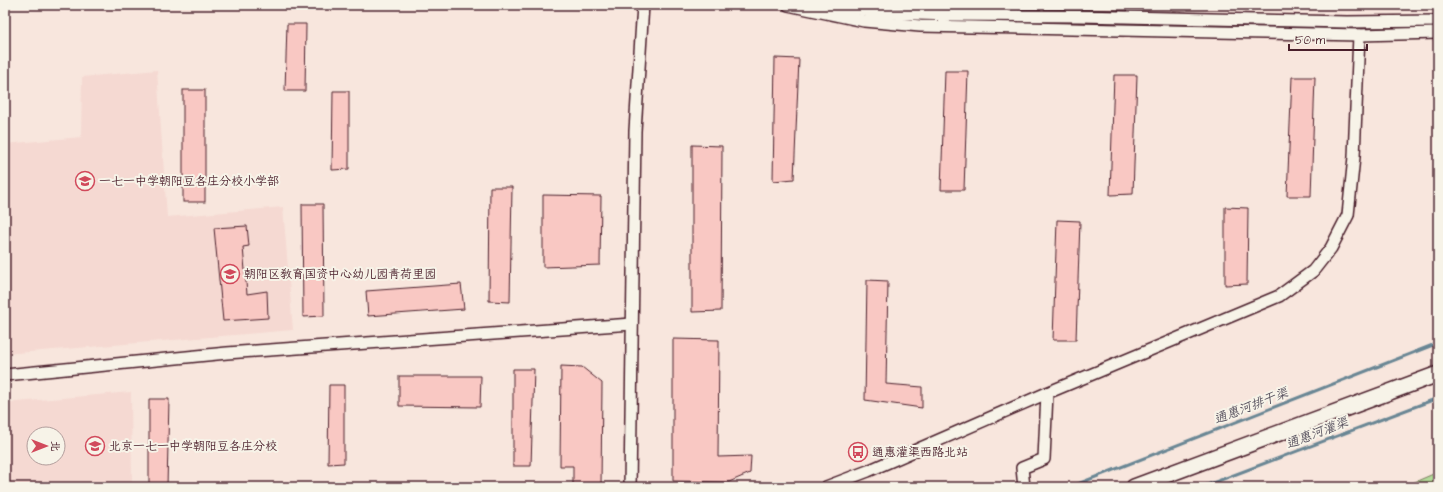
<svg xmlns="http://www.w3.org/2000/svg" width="1443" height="492" viewBox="0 0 1443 492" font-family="'Architects Daughter','LXGW WenKai TC',sans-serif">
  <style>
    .built { fill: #f5d9d2; fill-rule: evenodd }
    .green { fill: #b1da97; stroke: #7e7c61 }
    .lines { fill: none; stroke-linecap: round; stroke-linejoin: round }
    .stream { stroke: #698694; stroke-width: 3 }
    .building { fill: #f9c8c3; stroke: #4a1f2b }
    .street-casing { stroke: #4a1f2b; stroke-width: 14 }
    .secondary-casing { stroke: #4a1f2b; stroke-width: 18 }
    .street { stroke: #f7f3e8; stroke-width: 11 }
    .secondary { stroke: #f7f3e8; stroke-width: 15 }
    .labels { text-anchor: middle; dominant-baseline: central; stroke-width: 4; stroke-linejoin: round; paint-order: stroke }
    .poi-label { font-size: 12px; fill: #4a1f2b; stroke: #f7f3e8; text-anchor: start }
    .water-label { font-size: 13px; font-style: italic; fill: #595360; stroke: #f7f3e8 }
  </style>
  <rect width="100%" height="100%" fill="#f8e6dd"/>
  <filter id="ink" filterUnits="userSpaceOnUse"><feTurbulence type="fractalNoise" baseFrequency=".025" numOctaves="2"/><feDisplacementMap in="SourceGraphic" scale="8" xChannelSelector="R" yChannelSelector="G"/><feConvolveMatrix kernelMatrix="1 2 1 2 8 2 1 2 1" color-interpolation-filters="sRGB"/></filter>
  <g filter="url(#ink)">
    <g class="built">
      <path d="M157,70L167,217L283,207L293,330L5,354V144L81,137L82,77Z"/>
      <path d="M131,392L132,487H5V403ZM34,434H58V458H34Z"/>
    </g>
    <path class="green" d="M1438,472V487H1403Z"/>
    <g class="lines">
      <g class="stream">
        <path d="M1070,487L1438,343"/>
        <path d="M1202,487L1438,398"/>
      </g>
    </g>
    <g class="building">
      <path d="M287,24H306L305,91H285Z"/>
      <path d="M775,58L799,59L794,179L773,181Z"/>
      <path d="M945,71H968L964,190H941Z"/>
      <path d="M1114,75H1137L1133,194L1110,195Z"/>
      <path d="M1292,77H1315L1311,196H1287Z"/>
      <rect x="183" y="90" width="22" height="112"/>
      <path d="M333,91H349V169L332,170Z"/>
      <path d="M692,145L722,146L721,311L692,312Z"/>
      <path d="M490,187H512L510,302L489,301Z"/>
      <path d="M543,195L601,196L600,265L543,267Z"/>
      <path d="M302,204H323L324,316L303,317Z"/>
      <path d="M1225,207L1248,208L1247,284L1225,285Z"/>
      <path d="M1057,220L1080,221L1076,340H1053Z"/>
      <path d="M247,226L249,246L243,247L247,294L267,291L268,318L223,321L214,228Z"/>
      <path d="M867,280L888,281L886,384L922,387V408L865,400Z"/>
      <path d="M461,284L464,309L368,316L366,291Z"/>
      <path d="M673,339L719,340L718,457L751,456L750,473L729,482L673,481Z"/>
      <path d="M561,366L582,367L602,383L601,487H573V466H560Z"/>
      <path d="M513,369H534L531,466H513Z"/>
      <path d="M399,376H481L480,407L399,406Z"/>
      <path d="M329,385H344V463L328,464Z"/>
      <path d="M149,399H169L167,487H149Z"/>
    </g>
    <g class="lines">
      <g class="street-casing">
        <g id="street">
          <path d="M788,5L864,21L920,26L1359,35L1438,33"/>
          <path d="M835,5L881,13L952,15L1081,16L1347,22L1438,21"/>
          <path d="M5,375L227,353L632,324"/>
          <path d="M630,487L635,131L643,5"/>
          <path d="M826,487L868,471L1047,393L1279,296L1313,271L1331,248L1348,215L1354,157L1359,35"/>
          <path d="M1024,487L1022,468L1044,459L1047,393"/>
        </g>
      </g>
      <g class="secondary-casing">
        <path id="secondary" d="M1134,487L1438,374"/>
      </g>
      <use href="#street" class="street"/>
      <use href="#secondary" class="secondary"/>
    </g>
  </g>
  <defs>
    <g id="school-ring" transform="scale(1)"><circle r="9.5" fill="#f7f3e8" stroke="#d1495b" stroke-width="1.5"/><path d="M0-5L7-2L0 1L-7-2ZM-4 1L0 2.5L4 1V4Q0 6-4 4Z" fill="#d1495b"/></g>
    <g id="bus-ring" transform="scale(1)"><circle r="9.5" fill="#f7f3e8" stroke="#d1495b" stroke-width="1.5"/><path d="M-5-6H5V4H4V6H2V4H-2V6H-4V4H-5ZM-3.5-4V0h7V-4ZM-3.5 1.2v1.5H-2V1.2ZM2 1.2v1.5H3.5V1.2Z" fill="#d1495b"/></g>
  </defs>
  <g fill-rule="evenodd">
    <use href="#school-ring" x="85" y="181"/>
    <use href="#school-ring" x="230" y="274"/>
    <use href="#school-ring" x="95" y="446"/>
    <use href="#bus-ring" x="858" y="452"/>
  </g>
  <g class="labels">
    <g class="poi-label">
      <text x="99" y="181">一七一中学朝阳豆各庄分校小学部</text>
      <text x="244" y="274">朝阳区教育国资中心幼儿园青荷里园</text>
      <text x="109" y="446">北京一七一中学朝阳豆各庄分校</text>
      <text x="872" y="452">通惠灌渠西路北站</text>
    </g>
    <g class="water-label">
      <text transform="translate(1251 406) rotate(-21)">通惠河排干渠</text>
      <text transform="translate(1317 433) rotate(-21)">通惠河灌渠</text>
    </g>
  </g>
  <rect width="1443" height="492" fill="none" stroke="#f7f3e8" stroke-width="20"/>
  <rect x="10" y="10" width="1423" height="472" fill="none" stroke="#4a1f2b" stroke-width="1.5" filter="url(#ink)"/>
  <g transform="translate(46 446) rotate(90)"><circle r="19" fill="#f7f3e8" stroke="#b29e9c"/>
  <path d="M0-3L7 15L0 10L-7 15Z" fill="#d1495b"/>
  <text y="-6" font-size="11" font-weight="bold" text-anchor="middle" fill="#4a1f2b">北</text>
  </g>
  <path d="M1289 44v6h78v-6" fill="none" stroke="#4a1f2b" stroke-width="2"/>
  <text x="1295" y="44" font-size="12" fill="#4a1f2b" stroke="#f7f3e8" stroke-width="3" paint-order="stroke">50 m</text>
</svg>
